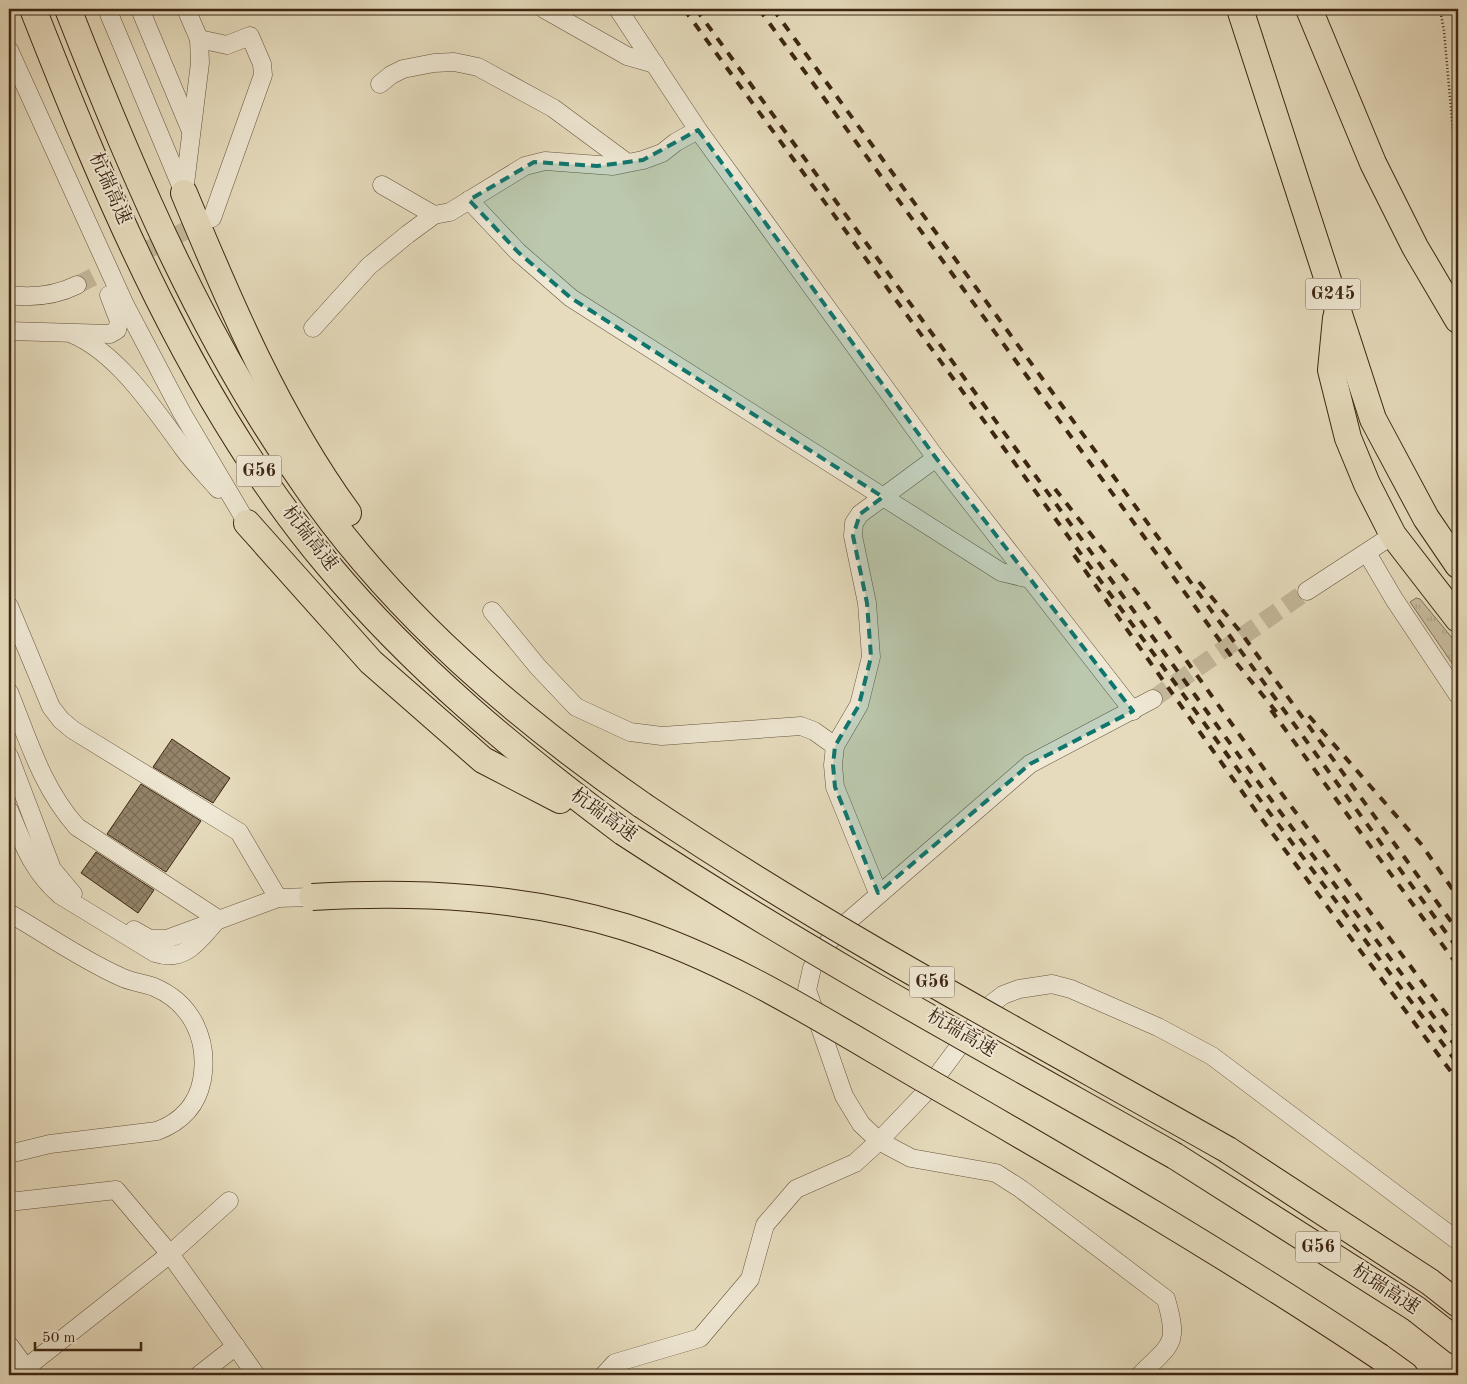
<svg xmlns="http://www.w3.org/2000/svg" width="1467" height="1384" viewBox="0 0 1467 1384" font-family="'Old Standard TT','Noto Serif SC',serif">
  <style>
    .grass { fill: url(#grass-tufts); stroke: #837259 }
    .building { fill: url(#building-cross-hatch); stroke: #3d2612 }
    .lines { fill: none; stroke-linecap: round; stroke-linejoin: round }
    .minor-tunnel { stroke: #c4b89b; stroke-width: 18; stroke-dasharray: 18 9; stroke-linecap: butt }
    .minor-casing { stroke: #67543d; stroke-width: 19 }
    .highway-casing { stroke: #3d2612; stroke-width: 28 }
    .path { stroke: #3d2612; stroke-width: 2.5; stroke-dasharray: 1 2.5; stroke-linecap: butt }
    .minor { stroke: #efe8d4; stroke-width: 18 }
    .highway { stroke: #e6dcbd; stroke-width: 26 }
    .rail { stroke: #3d2612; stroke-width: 4; stroke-dasharray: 9 9; stroke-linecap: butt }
    .highway-bridge-casing { stroke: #3d2612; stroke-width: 28; stroke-linecap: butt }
    .highway-bridge { stroke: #e6dcbd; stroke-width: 26 }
    .marked { fill: #0f766e; fill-opacity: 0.2; stroke: #0f766e; stroke-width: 4; stroke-dasharray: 10 6; stroke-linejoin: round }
    .labels { text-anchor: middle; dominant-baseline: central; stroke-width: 4; stroke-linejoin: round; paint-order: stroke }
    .shield { fill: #efe8d4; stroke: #72604c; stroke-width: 1 }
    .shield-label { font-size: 18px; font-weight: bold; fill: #3d2612 }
    .street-label { font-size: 19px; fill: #3d2612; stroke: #efe8d4 }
  </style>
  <defs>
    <pattern id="grass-tufts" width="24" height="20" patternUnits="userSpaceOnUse" patternTransform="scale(1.25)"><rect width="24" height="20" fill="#c9bda0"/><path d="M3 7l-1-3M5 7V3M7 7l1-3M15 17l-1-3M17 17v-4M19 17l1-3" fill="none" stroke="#aea289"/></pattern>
    <pattern id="building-cross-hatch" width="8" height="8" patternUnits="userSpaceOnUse" patternTransform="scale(1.25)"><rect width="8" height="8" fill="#95856b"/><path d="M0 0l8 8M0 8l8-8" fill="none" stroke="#7b6d57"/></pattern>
  </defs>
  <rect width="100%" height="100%" fill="#e6dcbd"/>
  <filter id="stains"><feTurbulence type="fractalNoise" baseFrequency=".004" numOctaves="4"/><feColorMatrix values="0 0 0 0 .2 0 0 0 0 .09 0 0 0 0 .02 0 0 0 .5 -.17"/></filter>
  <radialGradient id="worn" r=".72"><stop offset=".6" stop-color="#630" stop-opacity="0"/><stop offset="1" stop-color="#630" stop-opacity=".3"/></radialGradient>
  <path class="grass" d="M1416,598L1420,599L1458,645V672L1410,602Z"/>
  <g class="building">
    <path d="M172,739L230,778L213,803L153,767Z"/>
    <path d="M141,784L201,821L166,872L107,834Z"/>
    <path d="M96,852L154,890L138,913L81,873Z"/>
  </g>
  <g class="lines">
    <g class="minor-tunnel">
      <path d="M77,285L207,220"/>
      <path d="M1153,699L1307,591"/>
    </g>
    <g class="minor-casing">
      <g id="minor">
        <path d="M107,9L184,193"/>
        <path d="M140,9L191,131"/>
        <path d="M544,9L627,56L655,64"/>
        <path d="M618,9L698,130L936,458L1133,711"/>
        <path d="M199,39L227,45L250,36L262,64L263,75L212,218"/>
        <path d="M9,50L125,305L182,413L247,523"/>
        <path d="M380,84L391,75L403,69L434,63L454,62L478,67L553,108L626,162"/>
        <path d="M382,185L434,215"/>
        <path d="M184,192L200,63L199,39L186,9"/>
        <path d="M469,200L518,252L571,298L1001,572L1030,579"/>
        <path d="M9,295C33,298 55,296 77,285"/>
        <path d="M313,328L369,266L408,234L434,215L450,212L525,166L545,161L613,166L643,160L662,153L676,142L698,130"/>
        <path d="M9,331L110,334L117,330L119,321L109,295"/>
        <path d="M72,334C118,353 155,410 183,448C193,462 206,475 218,489"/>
        <path d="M1367,553L1394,599L1458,695"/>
        <path d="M1307,591L1393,535"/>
        <path d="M9,606L51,707L61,720L73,730L239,832L278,898"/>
        <path d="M492,611L538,667L576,707L630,732L662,736L801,726L814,731L835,746"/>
        <path d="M9,692C28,739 42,788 77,827L218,919C199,940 186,963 155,953L60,895C32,871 23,843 9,810"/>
        <path d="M9,756L52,869L73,894"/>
        <path d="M878,893L835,787L833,765L835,746L859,705L871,657L867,603L853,536L854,523L860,514L936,458"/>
        <path d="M9,913C46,934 82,960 121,977C131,982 143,983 154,987C192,1003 209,1040 202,1080C197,1106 181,1122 157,1131L50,1144L9,1154"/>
        <path d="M134,930L150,939H167L278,898L312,897"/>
        <path d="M9,1202L116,1190L170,1254L256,1375"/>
        <path d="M9,1345L26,1368"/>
        <path d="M17,1375L170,1254L229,1201"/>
        <path d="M199,1375L236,1346"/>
        <path d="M604,1375L615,1363L700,1338L750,1279L765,1225L796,1189L855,1163L879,1141L922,1096L990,1005L1003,995L1019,989L1052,984L1071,989L1158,1027L1212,1056L1458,1241"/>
        <path d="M1140,1375C1172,1343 1179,1345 1166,1299L1021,1189L996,1173L911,1158L879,1141L861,1124L844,1096L807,990L812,968L824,947L845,924L1030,764L1153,699"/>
      </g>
    </g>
    <g class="highway-casing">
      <g id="highway">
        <path d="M33,9C108,200 195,407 328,565C414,668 516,752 623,832"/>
        <path d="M68,9C133,175 204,342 308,489C396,615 517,718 642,805"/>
        <path d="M1240,9L1373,419L1426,518L1458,565"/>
        <path d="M1309,9L1373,163L1415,247L1458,320"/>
        <path d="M184,193C230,304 277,415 348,513"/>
        <path d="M1336,318L1331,370L1348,438L1367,484L1393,535L1458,619"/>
        <path d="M247,523L371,662L483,760L560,800"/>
        <path d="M1228,1150L1430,1282L1458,1304"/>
        <path d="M1175,1156L1416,1309L1458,1342"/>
        <path d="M1380,1357L1405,1375"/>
      </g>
    </g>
    <path class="path" d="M1440,9L1444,31L1453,131L1458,160"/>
    <use href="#minor" class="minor"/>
    <use href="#highway" class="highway"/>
    <g class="rail">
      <path d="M684,9L1266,808L1458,1064"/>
      <path d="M696,9L1272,801L1458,1049"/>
      <path d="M759,9L1234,660L1278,714"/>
      <path d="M773,9L1458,949"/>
      <path d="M1055,489L1143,600L1282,794L1458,1030"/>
      <path d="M1074,555L1258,814L1458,1081"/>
      <path d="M1199,582L1239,630L1458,931"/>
      <path d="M1271,710L1458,966"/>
      <path d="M1309,716L1421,844L1458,897"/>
    </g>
    <g class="highway-bridge-casing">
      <g id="highway-bridge">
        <path d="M642,805C830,932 1031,1038 1228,1150"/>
        <path d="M623,832C801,949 989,1051 1175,1156"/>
        <path d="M312,897C418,891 523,896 625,927C733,961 830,1025 927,1081C1080,1169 1233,1259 1380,1357"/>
      </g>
    </g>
    <use href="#highway-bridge" class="highway-bridge"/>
  </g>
  <path class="marked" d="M698,130L936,458L1133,711L1030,764L878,893L835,787L833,765L835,746L859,705L871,657L867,603L853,536L860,514L883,497L571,298L518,252L469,200L534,162L597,166L643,160Z"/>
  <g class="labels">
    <g class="shield">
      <rect x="1305.5" y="278.5" width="55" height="31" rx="4"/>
      <rect x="236.5" y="455.5" width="45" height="31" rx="4"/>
      <rect x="909.5" y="966.5" width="45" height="31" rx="4"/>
      <rect x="1295.5" y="1231.5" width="45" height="31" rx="4"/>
    </g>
    <g class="shield-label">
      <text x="1333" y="294">G245</text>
      <text x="259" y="471">G56</text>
      <text x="932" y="982">G56</text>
      <text x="1318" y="1247">G56</text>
    </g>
    <g class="street-label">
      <text transform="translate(109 189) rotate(66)">杭瑞高速</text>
      <text transform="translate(309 539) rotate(52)">杭瑞高速</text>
      <text transform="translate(603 816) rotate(36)">杭瑞高速</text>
      <text transform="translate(961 1034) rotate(30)">杭瑞高速</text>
      <text transform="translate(1385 1290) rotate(33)">杭瑞高速</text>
    </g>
  </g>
  <rect width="1467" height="1384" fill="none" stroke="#e6dcbd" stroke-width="30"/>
  <rect x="10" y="10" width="1447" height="1364" fill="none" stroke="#3d2612" stroke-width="2.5"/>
  <rect x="15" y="15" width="1437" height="1354" fill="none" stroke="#3d2612"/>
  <path d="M35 1342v8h106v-8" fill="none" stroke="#3d2612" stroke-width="2.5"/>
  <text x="42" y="1342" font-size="15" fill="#3d2612" stroke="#efe8d4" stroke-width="4" paint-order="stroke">50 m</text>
  <rect width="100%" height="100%" filter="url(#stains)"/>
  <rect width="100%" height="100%" fill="url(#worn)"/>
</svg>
